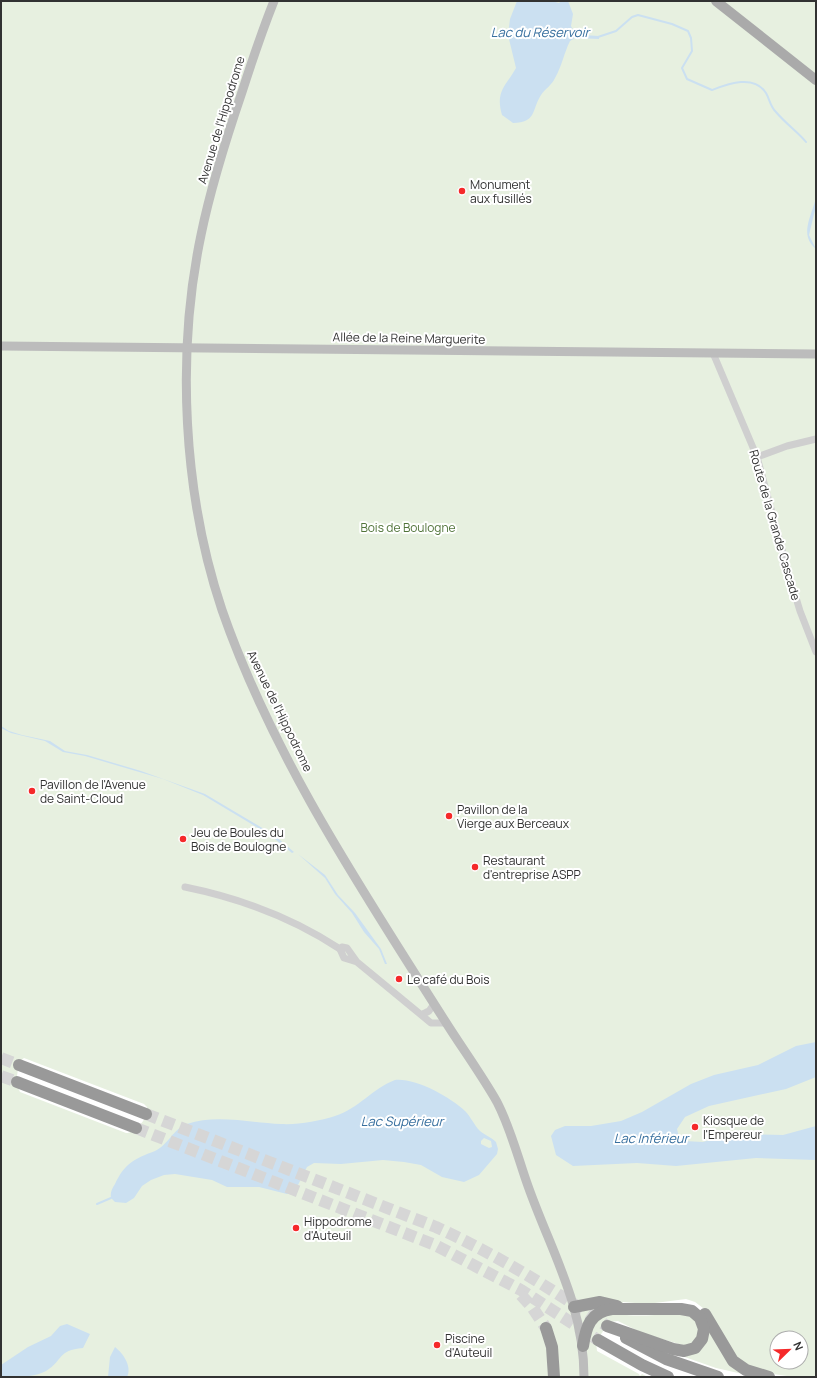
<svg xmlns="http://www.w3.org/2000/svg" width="817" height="1378" viewBox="0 0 817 1378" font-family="Manrope,sans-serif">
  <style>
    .green { fill: #e7f0e0; fill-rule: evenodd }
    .water { fill: #cbe0f1; fill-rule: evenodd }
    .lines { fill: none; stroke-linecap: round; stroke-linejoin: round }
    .stream { stroke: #cbe0f1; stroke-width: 2 }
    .highway-tunnel { stroke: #d6d6d6; stroke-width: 12; stroke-dasharray: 12 6; stroke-linecap: butt }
    .street { stroke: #cfcfcf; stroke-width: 7 }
    .secondary { stroke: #bcbcbc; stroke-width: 9 }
    .primary { stroke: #aaa; stroke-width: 10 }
    .highway { stroke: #999; stroke-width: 12 }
    .poi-dot { fill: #f5292a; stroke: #fff; stroke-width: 1.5 }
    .labels { text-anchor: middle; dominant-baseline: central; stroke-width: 4; stroke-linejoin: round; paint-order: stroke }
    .street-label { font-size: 12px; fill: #323232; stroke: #fff }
    .poi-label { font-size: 12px; fill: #323232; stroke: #fff; text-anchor: start }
    .park-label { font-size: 12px; fill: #51743a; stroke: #fff }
    .water-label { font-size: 13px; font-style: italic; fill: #376f9e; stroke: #fff }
  </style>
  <rect width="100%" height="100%" fill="#fff"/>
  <g class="green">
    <path d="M1,1H816V1377H794L773,1374L738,1361L707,1311L695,1302L686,1299L647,1304L623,1302L620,1314C645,1319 670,1310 694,1317L700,1335L689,1347L642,1333L618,1321L609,1322L596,1342L597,1351L639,1374L640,1376L642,1374L648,1377H557L546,1339L550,1377H1ZM24,1058L144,1104L147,1107C149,1117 136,1133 126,1133L20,1092L16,1083L19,1062ZM777,1338H801V1362H777Z"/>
    <path d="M707,1328L747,1375L716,1368L679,1355H684Z"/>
  </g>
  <g class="water">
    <path d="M517,1H552L559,3L561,1H568L573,14L571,26L574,32L582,35L599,36V39L575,38L570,41C564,53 562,66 555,78C552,85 545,89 541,95C531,111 537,122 513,123L502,115C495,91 506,86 516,68L508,35L510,19Z"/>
    <path d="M816,198V206L809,235L816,249C799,235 811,217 816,198Z"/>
    <path d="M1,726L9,731L22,735L50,741L65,751L87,755L141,771L205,794L274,835L294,852L292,853L270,835L203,795L163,779L85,756L63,752L45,741L11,733L1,728Z"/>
    <path d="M298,854L325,875L338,895L355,913L381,949L387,964H385L379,949L364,932L352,913L335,894L325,878Z"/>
    <path d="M816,1042V1077L786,1089L709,1106L685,1117L677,1129L679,1137L684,1141L703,1142L730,1134L783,1135L816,1126V1160L756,1158L676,1166L637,1163L573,1166L556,1155L551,1136L555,1130L565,1126H591L621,1121L642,1112L691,1084L714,1075L758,1065L796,1046Z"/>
    <path d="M395,1080C416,1078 450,1097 465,1111C471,1117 474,1125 480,1131C485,1135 491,1137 496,1142L498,1149L497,1154L479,1175L464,1182L442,1177L421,1165L404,1162L383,1160L341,1164L314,1163L307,1167L295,1191L287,1194L259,1187H227L212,1180L175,1174L164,1175L151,1180L142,1186L134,1198L126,1203L115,1202L111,1198C110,1192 112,1189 115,1184C125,1163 134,1159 155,1151C168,1145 173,1129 187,1124C216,1114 251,1123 281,1124C298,1125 319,1121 335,1116C358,1109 373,1088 395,1080ZM484,1138L491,1141L492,1147L489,1148L481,1144V1141Z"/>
    <path d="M67,1324L90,1334L83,1348C57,1350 63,1361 46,1371C33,1378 16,1377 1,1377V1365L28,1347L51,1336L60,1326Z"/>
    <path d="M115,1347C124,1354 132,1367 127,1377H108L110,1357Z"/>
  </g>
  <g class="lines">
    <g class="stream">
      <path d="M598,37L616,31L632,17L638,15L672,24L688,31L691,38L692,51L682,68L687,79L712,90C728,84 754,74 766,93C770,100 770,106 776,112C785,123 799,133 806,142"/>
      <path d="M97,1204L111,1198"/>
    </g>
    <g class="highway-tunnel">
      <path d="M1,1058L19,1065"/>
      <path d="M1,1076L17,1082"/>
      <path d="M146,1114L436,1227C497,1255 552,1289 607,1326"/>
      <path d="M136,1128L435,1245L521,1290L598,1340"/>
      <path d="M521,1295L532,1307L546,1328"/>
    </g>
    <g class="street">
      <path d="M713,353L757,457L787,568L800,611L816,652"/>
      <path d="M757,457L787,446L816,439"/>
      <path d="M185,887C239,898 293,918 340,949"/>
      <path d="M357,962L344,958L340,949L342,947L347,948L357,962L431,1023H446"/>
      <path d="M423,1014L429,1011L434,1004"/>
    </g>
    <g class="secondary">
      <path d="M274,1C262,31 252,61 242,92C226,139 211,186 201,235C176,354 183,494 222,610C273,757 362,890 445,1021C462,1048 481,1074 497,1102C511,1129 518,1158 528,1186C551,1251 584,1305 584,1377"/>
      <path d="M1,346L816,354"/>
    </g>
    <path class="primary" d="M716,1L816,80"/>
    <g class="highway">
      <path d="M19,1065L146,1114"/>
      <path d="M17,1082L136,1128"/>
      <path d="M574,1307L600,1302L617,1306"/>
      <path d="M705,1314L733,1361L746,1370L769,1377"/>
      <path d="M546,1328L552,1347L554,1377"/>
      <path d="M626,1338L666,1359L718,1377"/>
      <path d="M598,1340L642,1365L668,1377"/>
      <path d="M583,1346C586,1327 590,1312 612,1309H681L692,1311L700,1318L704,1329L702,1339L695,1348L684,1351L673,1349L607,1326"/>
    </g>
  </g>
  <g class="poi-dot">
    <circle cx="462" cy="191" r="4"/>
    <circle cx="32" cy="791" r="4"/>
    <circle cx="449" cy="816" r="4"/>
    <circle cx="183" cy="839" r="4"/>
    <circle cx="475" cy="867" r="4"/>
    <circle cx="399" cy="979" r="4"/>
    <circle cx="695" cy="1127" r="4"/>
    <circle cx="296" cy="1228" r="4"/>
    <circle cx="437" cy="1345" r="4"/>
  </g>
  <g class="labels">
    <g class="street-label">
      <text transform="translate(221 120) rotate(-73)">Avenue de l'Hippodrome</text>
      <text transform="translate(409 338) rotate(1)">Allée de la Reine Marguerite</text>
      <text transform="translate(775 525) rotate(74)">Route de la Grande Cascade</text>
      <text transform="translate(280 711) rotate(64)">Avenue de l'Hippodrome</text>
    </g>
    <g class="poi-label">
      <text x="470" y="184">Monument<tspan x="470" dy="14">aux fusillés</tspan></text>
      <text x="40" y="784">Pavillon de l'Avenue<tspan x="40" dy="14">de Saint-Cloud</tspan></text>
      <text x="457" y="809">Pavillon de la<tspan x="457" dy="14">Vierge aux Berceaux</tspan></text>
      <text x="191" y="832">Jeu de Boules du<tspan x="191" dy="14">Bois de Boulogne</tspan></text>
      <text x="483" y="860">Restaurant<tspan x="483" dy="14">d'entreprise ASPP</tspan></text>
      <text x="407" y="979">Le café du Bois</text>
      <text x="703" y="1120">Kiosque de<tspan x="703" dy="14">l'Empereur</tspan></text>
      <text x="304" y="1221">Hippodrome<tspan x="304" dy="14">d'Auteuil</tspan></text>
      <text x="445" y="1338">Piscine<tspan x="445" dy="14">d'Auteuil</tspan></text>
    </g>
    <g class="park-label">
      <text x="408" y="527">Bois de Boulogne</text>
    </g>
    <g class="water-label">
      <text x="540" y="32">Lac du Réservoir</text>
      <text x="402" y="1121">Lac Supérieur</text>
      <text x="651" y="1138">Lac Inférieur</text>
    </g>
  </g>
  <rect width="817" height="1378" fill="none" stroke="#323232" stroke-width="4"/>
  <g transform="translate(789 1350) rotate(67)"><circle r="19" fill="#ffffff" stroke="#adadad"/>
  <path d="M0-3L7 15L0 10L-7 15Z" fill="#f5292a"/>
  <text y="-6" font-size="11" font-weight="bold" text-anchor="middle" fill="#323232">N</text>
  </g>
</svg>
